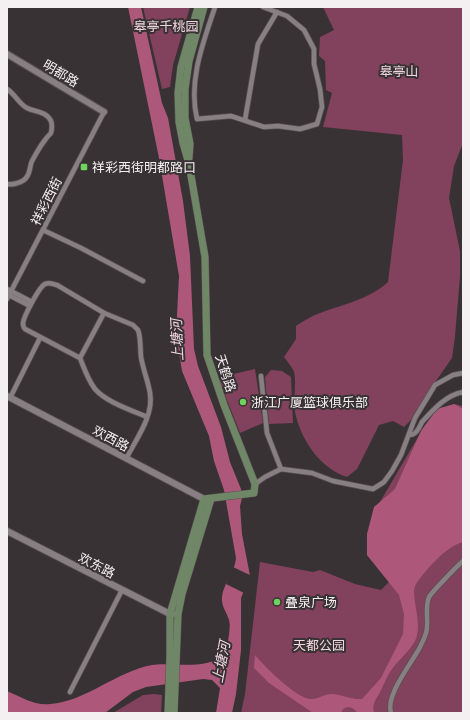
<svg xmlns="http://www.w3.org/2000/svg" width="470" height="720" viewBox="0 0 470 720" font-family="Ubuntu,'Noto Sans SC',sans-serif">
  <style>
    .green { fill: #82415c }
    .water { fill: #ad587b }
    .pier { fill: #393234 }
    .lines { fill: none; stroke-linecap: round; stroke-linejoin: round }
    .minor-casing { stroke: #575153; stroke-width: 6 }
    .tertiary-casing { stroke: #575153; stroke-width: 8 }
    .secondary-casing { stroke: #575153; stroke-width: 8 }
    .minor { stroke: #887f82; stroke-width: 4.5 }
    .tertiary { stroke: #887f82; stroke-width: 6 }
    .secondary { stroke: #6f8766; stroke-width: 7 }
    .poi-dot { fill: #70d35f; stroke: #393234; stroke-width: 1.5 }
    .labels { text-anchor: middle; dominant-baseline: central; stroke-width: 4; stroke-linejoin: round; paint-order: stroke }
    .park-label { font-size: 13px; fill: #f1d8e0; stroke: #393234 }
    .street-label { font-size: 13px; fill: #f4eff1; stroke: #393234 }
    .poi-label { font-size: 13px; fill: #f4eff1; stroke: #393234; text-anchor: start }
    .water-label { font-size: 14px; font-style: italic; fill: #f2d9e2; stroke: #393234 }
  </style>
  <rect width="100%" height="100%" fill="#393234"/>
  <g class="green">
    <path d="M143,7H190L173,65L170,87L162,89Z"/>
    <path d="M323,7H463V143L454,166L449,198L460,251V276L455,336L452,358L429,391L415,416L404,427L393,421L379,425L357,469L347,477C321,469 302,441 296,416C292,402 297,386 294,372C292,367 287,361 284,357L296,339V326C302,322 308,318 315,315C339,305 367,301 388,282L403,160L402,135L323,127L332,93L326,90L325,61L319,56L320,37L334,30Z"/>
    <path d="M255,369L263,423L240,433L219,380L225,376Z"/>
    <path d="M271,370L282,371L291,377L293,423L269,424L265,377Z"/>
    <path d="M454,404L463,406V713H241L245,694L260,562L313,572L320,570L355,584L381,590L389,582L367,555L380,502L425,425Z"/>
    <path d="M154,694L162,695L161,713H113L143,695Z"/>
  </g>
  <g class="water">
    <path d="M128,7H141L162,103L168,118L183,201L190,256L194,349L198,366L221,427L230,462L243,494L240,506L242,534L250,576L241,598V650L236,694L232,713H216L220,688L212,680L203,679L146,687L133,692L105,713H7V691C21,697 35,706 50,704C87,701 115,672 152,665C170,662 205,670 220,657C222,655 226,650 227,647C228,642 231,625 229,620C227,613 221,606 222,597C223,584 235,572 236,558L224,490L214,461L209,436L182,371L176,335L179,276L159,158Z"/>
    <path d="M454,404L463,409V542C446,546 426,570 416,584C409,595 424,623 415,641C409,652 397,661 390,672C386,678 383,687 379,694C375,701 372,704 374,713H357L356,711C352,707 348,706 343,709L341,713H313L269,683L254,668L255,655C264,666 296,698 310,699C317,700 324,694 331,694C341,694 351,700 362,699L381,678L403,634L404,614L399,595L367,555V534L374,507L395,489L421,431L437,409Z"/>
  </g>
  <path class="pier" d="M233,567L252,576L244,593L226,584Z"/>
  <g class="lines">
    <g class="minor-casing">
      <g id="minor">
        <path d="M215,7C203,43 188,81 197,119L231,116L264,127L278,126L300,129L317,124L322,107L320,89L314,64V49L304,30L287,16L263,7"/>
        <path d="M7,89C15,94 19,104 27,108C35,112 46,111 51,121C52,124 52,129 51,133C49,135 47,137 45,140C40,146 36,154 32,161C29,167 31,175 24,180C20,183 12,185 7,184"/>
        <path d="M245,120L258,44L277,12"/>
        <path d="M43,230L81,248L143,281"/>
        <path d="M7,289L32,302"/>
        <path d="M7,294L30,306"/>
        <path d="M7,299L104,112"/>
        <path d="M80,358L104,313"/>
        <path d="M261,376L267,433L281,469"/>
        <path d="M10,398L40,338"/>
        <path d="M409,434C412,435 412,435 415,433C418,431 420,426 422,422C433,410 446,395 463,392"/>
        <path d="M126,459C136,439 154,416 150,393C148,381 143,369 141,357C140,348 141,338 138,330L133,325L104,313L57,285C53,284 49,282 45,284C39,287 24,316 23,323C23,326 23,327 25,329L80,358C84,368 88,380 95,389C106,402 131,410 147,417"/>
        <path d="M255,484L265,477L281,469L312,473L333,481L373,489L384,482L392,471L401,455L415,418L435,385L453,375L463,373"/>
        <path d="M70,692L122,590"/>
        <path d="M391,713C385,695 412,663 420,647C423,641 427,634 427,627C428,616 425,607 429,597C432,592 458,565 463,561"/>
      </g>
    </g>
    <g class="tertiary-casing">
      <g id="tertiary">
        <path d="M7,54L104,112"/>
        <path d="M7,396L204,499"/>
        <path d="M7,531L170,614H173"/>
      </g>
    </g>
    <g class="secondary-casing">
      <g id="secondary">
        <path d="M189,158L190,144L185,118V89L189,61L204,7"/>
        <path d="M168,713L170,656V614L204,499L254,493L255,484L224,405L207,355L205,257L189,164L183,143L179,122L178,93L181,67L198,7"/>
        <path d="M174,713L178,614L182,594L211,499"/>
      </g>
    </g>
    <use href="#minor" class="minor"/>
    <use href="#tertiary" class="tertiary"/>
    <use href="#secondary" class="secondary"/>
  </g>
  <g class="poi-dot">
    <rect x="80" y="163" width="8" height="8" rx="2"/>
    <circle cx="243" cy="402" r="4"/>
    <circle cx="277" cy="602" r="4"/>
  </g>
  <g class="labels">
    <g class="park-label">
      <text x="166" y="26">皋亭千桃园</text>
      <text x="399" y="71">皋亭山</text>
      <text x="319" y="645">天都公园</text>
    </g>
    <g class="street-label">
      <text transform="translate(61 73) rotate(31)">明都路</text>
      <text transform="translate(46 201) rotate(-63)">祥彩西街</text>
      <text transform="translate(226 373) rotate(72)">天鹤路</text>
      <text transform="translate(111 438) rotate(28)">欢西路</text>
      <text transform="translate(97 565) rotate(27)">欢东路</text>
    </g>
    <g class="poi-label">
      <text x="92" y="167">祥彩西街明都路口</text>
      <text x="251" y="402">浙江广厦篮球俱乐部</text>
      <text x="285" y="602">叠泉广场</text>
    </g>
    <g class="water-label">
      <text transform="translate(177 340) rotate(-93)">上塘河</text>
      <text transform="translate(221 662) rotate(-79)">上塘河</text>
    </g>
  </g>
  <rect width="470" height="720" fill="none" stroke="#f4eff1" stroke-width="16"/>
</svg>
